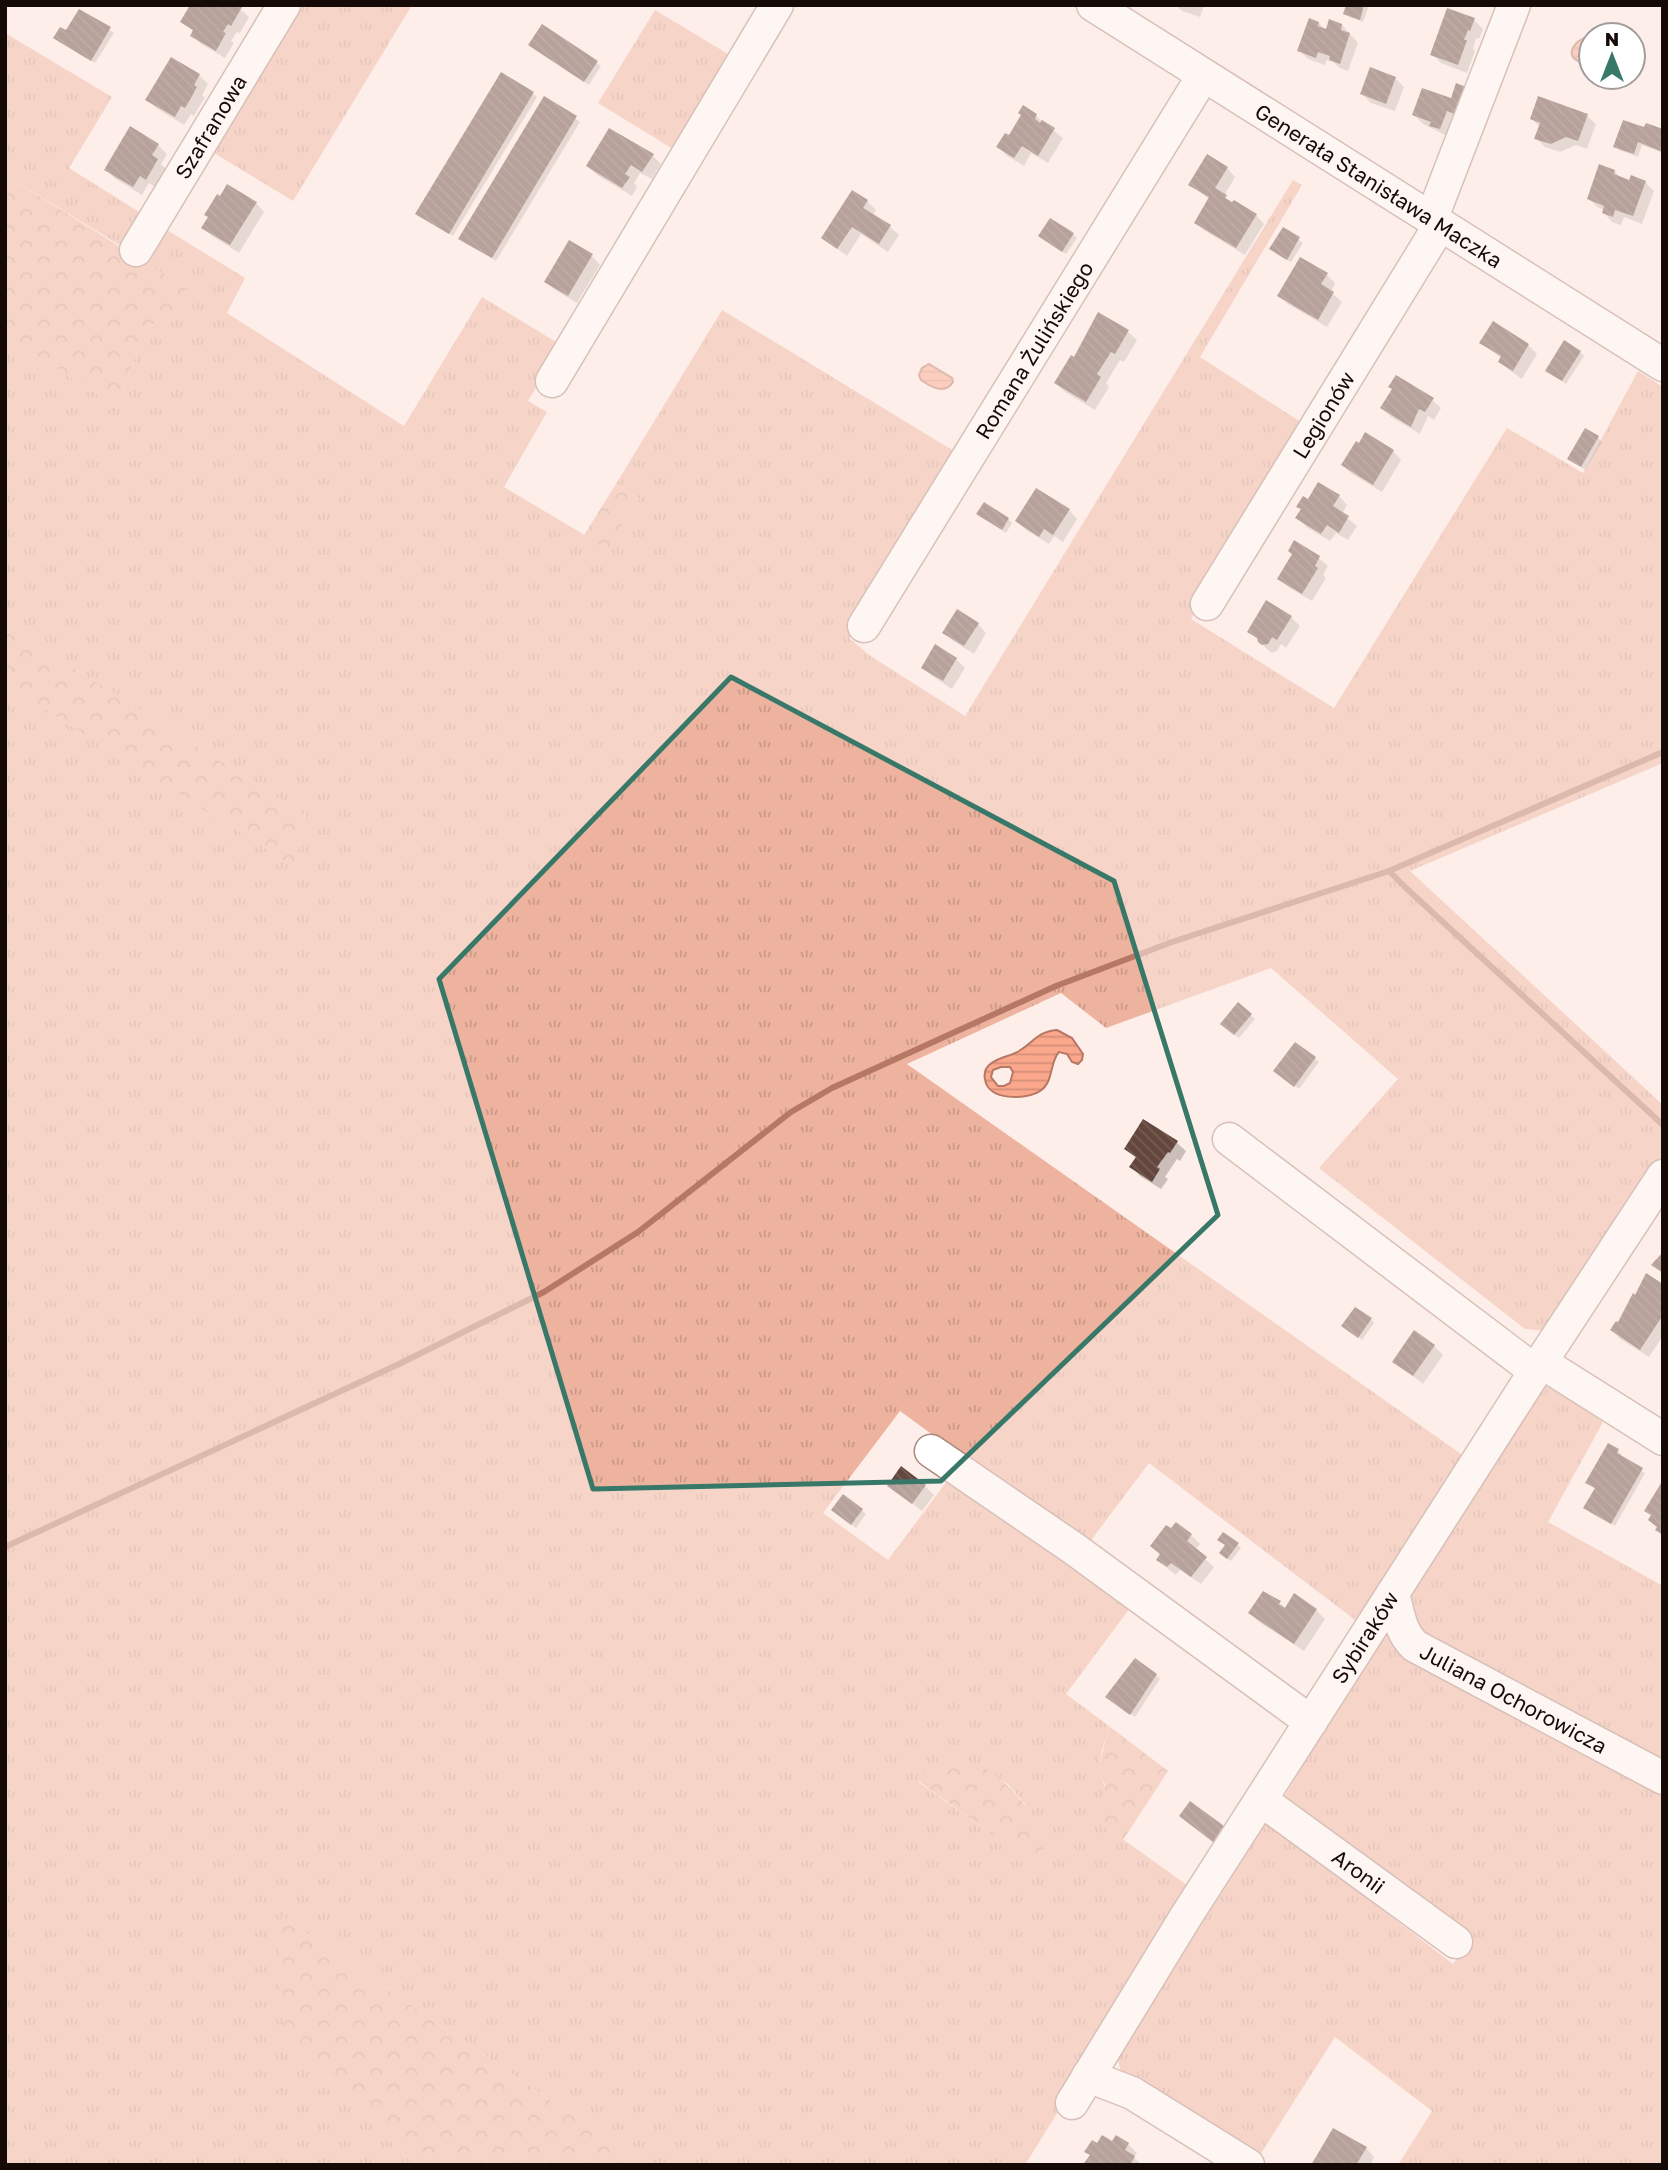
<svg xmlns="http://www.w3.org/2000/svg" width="1668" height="2170" viewBox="0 0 1668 2170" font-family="'Golos Text',sans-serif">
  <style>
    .grass { fill: url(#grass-tufts); fill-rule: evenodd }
    .forest { fill: url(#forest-crowns) }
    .water { fill: url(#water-rules); stroke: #b67864; stroke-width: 2; fill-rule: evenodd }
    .shadow { fill: #0003 }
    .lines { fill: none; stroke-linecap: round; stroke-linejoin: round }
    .stream { stroke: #b67864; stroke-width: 6 }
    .building { fill: url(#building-back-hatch) }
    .minor-casing { stroke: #aa897e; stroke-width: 35 }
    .minor { stroke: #fff; stroke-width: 32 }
    .marked { fill: none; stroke: #377869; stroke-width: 5; stroke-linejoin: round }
    .labels { text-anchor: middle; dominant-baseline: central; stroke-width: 7; stroke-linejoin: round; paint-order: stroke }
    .street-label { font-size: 21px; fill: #160a07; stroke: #fff }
  </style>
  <defs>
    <pattern id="grass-tufts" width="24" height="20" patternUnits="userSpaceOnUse" patternTransform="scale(1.75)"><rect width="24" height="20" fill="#eeb39f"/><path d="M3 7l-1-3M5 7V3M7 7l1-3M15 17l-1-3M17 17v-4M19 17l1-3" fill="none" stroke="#cb9987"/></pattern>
    <pattern id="forest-crowns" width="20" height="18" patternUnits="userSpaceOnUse" patternTransform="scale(1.75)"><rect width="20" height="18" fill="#eeb39f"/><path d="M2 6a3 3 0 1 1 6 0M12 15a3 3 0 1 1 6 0" fill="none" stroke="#cb9987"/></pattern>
    <pattern id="water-rules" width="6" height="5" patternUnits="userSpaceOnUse" patternTransform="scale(1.75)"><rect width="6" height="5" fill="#faa78c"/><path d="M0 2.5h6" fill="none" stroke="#d68e77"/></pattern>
    <pattern id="building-back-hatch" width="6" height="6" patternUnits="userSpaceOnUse" patternTransform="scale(1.75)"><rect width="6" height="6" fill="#63463c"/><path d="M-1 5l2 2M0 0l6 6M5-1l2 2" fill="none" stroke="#745c54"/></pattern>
  </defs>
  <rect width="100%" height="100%" fill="#feeee9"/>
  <g class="grass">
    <path d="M303,5H412L293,201L214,153Z"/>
    <path d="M655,10L733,57L678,152L598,103Z"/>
    <path d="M5,33L112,97L69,168L147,217L126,249L5,175Z"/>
    <path d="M1293,180L1302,185L1200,357L1307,426L1191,619L1334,708L1507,428L1583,473L1638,371L1663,387V763L1410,871L1663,1105V1164L1547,1331L1525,1329L1319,1168L1398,1079L1271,968L1106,1028L1061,993L907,1064L1471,1461L1363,1626L1149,1463L1086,1547L900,1411L823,1513L888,1560L950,1477L1130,1608L1066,1694L1109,1726C1106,1741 1098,1756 1100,1771C1100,1779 1106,1784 1105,1792C1104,1806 1098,1810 1103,1825L1191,1888L1085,2068L1025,2165H645L282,1917L284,2033L415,2165H5V684L294,866L305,815L5,624V337L117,406L146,328L173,313L187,289L147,264L167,230L245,278L227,313L404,426L482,297L561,345L528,401L547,412L504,487L608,549L639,499L616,484L722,310L962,456L849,638L869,655L965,716ZM950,1761H967L1008,1784L1025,1804L1043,1870L918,1782Z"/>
    <path d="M1543,1381L1603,1422L1548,1522L1663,1586V1768L1419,1640L1402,1589Z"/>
    <path d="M1392,1612L1663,1788V2165H1398L1432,2111L1335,2037L1258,2158L1122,2077L1117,2056L1267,1822L1453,1964L1471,1938L1285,1796Z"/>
  </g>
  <g class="forest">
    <path d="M5,175L188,289L173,313L146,328L117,406L5,337Z"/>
    <path d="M616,484L639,499L608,550L584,535Z"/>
    <path d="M5,624L305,815L294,867L5,684Z"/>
    <path d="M1109,1726L1168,1771L1123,1840L1103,1825L1099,1815L1105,1793V1784L1100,1775L1099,1767Z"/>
    <path d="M950,1761C956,1761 962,1760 967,1761C999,1768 1042,1816 1044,1848C1045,1856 1044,1864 1043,1871L918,1781L928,1768Z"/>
    <path d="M282,1917L645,2165H415L284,2033L278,1976Z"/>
  </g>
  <g class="water">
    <path d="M1585,38L1591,40V65C1587,63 1582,63 1578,61C1564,54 1576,41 1585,38Z"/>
    <path d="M929,364L952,378L953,382C945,395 931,387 921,380L919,375L922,368Z"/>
    <path d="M1057,1030L1072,1038L1083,1054L1082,1060L1078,1064L1072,1062L1067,1054L1059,1052C1049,1063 1054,1082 1040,1091C1027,1100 987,1101 985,1079C984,1077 985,1071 986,1069C992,1058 1010,1057 1019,1051C1035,1041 1037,1032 1057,1030ZM1001,1067H1010L1013,1072L1010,1083L1004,1086H998L991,1077L993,1070Z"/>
  </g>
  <g class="shadow">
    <path d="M1176,5H1204L1200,17L1182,11Z"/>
    <path d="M1348,5H1369L1363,22L1349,17L1345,14Z"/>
    <path d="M240,9L249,17L240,33L237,32L231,41L234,43L225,58L201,44L192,35L194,32L183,22Z"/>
    <path d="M80,11L114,33L95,63L59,42Z"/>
    <path d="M1474,20L1483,29L1479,39L1476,38L1473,49L1475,51L1467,73L1441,63L1432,54Z"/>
    <path d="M1319,23L1327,32L1342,25L1358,43L1348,71L1340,68L1333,62L1327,60L1325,65L1308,59L1299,50Z"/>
    <path d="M543,26L601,66L589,85L534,49Z"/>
    <path d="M172,59L199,75L208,84L202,95L205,98L199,107L194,116L191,114L184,125L156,108L147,100Z"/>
    <path d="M1395,78L1404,87L1395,111L1371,103L1362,94Z"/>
    <path d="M533,94L537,97L453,236L421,217Z"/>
    <path d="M1539,98L1587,116L1596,124L1587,149L1576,145L1560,152L1545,147L1536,138L1540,127L1532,119Z"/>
    <path d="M545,99L580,122L496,261L464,242Z"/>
    <path d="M1452,101L1457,116L1449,137L1423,124L1414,115Z"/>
    <path d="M1036,116L1063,138L1048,163L1031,153L1024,166L1007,156L999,147Z"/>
    <path d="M1645,129L1663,131V153L1642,145L1638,157L1619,150L1615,146Z"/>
    <path d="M158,145L167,154L161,164L166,169L155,187L149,183L142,195L114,178L106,169Z"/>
    <path d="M652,155L661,164L652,179L640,173L634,183L637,187L632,196L597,175L588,166Z"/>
    <path d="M1227,168L1235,177L1224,196L1233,204L1256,215L1264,224L1245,255L1205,231L1196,222L1210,200L1191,185Z"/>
    <path d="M1614,171L1622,179L1630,182H1645L1654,191L1642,224L1624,217L1621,225L1612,222L1604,213L1605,210L1597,207L1589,199Z"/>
    <path d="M867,201L876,210L872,216L890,227L899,235L888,252L861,234L847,256L823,238Z"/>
    <path d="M256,203L264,212L239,253L212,236L203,228Z"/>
    <path d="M1284,229L1303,243L1291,262L1275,253Z"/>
    <path d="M1073,234L1077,238L1066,254L1044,240Z"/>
    <path d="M592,256L600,265L577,303L555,290L546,282Z"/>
    <path d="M1327,275L1335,283L1331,292L1342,302L1327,327L1288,304L1279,295Z"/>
    <path d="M1099,314L1128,332L1137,340L1124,362L1120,360L1106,383L1109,387L1095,410L1065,392L1056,383L1074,359Z"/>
    <path d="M1481,342L1528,345L1537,354L1522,379L1509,370L1500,362L1502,359Z"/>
    <path d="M1580,352L1584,356L1566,384L1551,374Z"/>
    <path d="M1432,400L1441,408L1434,420L1428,416L1420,434L1391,417L1382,408Z"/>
    <path d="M1598,438L1602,442L1585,470L1569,459Z"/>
    <path d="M1393,451L1401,460L1382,492L1352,474L1343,465Z"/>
    <path d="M1339,496L1347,505L1342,514L1357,526L1348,540L1336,533L1330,541L1306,527L1298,518L1308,501Z"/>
    <path d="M1069,510L1077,519L1063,542L1054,536L1049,544L1026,530L1017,521Z"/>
    <path d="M978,514L1008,519L1012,523L1006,533Z"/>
    <path d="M1295,543L1319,558L1328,566L1323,575L1326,578L1312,601L1288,587L1279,579L1293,554Z"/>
    <path d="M1291,617L1300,626L1286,648L1281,644L1277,651L1272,653L1268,650L1249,631Z"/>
    <path d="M978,624L986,633L974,654L953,641L944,632Z"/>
    <path d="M956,659L965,668L952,689L932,676L923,668Z"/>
    <path d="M1238,1005L1255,1019L1239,1038L1226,1028Z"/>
    <path d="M1296,1044L1319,1062L1299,1089L1279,1074Z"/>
    <path d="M1144,1121L1177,1143L1186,1151L1180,1161L1177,1159L1165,1177L1168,1179L1161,1189L1140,1176L1132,1167L1137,1159L1126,1149Z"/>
    <path d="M1663,1286V1336L1649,1357L1620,1339L1612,1330Z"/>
    <path d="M1371,1320L1374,1323L1362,1340L1347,1330Z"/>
    <path d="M1434,1346L1443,1355L1423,1384L1394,1361Z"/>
    <path d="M1618,1451L1621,1454L1620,1457L1645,1473L1615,1526L1589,1512L1596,1489L1587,1483Z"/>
    <path d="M889,1486H925L934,1495L922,1511Z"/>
    <path d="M844,1496L866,1514L856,1528L837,1513Z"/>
    <path d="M1191,1535L1200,1544L1195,1550L1214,1567L1201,1584L1180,1570L1176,1575L1167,1568L1159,1560L1161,1556L1152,1546Z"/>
    <path d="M1237,1544L1241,1548L1231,1561L1225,1557L1227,1546Z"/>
    <path d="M1281,1604L1286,1609L1316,1610L1325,1619L1304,1651L1259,1622L1250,1613L1275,1612Z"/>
    <path d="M1156,1675L1160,1679L1135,1717L1111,1700Z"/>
    <path d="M1191,1803L1232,1836L1222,1849L1181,1816Z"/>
    <path d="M1112,2144H1128L1137,2153L1134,2157L1141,2165H1088L1086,2163L1091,2156L1087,2152L1098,2146Z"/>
    <path d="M1366,2148L1374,2157L1370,2165H1313Z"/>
  </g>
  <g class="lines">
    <g class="stream">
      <path d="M1389,871L1406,888L1663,1125"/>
      <path d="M5,1547L397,1365L544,1292L638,1232L791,1112L832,1088L1056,986L1172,942L1389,871L1663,752"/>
    </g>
  </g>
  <g class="building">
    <path d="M190,5H238L242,7L231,26L228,24L223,32L226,33L216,51L190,36L193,30L180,22Z"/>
    <path d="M1346,5H1364L1360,20L1343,14Z"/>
    <path d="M1447,8L1475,18L1470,31L1468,30L1464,40H1467L1458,65L1430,55Z"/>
    <path d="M79,9L111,27L91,61L53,38L60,27L66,30Z"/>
    <path d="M1309,18L1319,22L1318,26L1326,29L1329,19L1342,24L1341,30L1350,33L1340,64L1329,60L1330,56L1318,52L1316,58L1297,51Z"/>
    <path d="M542,24L598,61L584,82L528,45Z"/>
    <path d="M171,57L200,74L194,85L197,87L191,98L185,108L181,106L175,117L145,100Z"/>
    <path d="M1370,67L1396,77L1386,104L1360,94Z"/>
    <path d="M501,72L534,92L449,234L415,214Z"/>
    <path d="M1456,83L1472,89L1462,117L1447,111L1440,129L1429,126L1431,122L1412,115L1422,88L1451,98Z"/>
    <path d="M544,96L577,116L492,258L458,239Z"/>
    <path d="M1538,96L1588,114L1578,141L1566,137L1551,144L1534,139L1540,123L1530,119Z"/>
    <path d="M1023,105L1037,114L1035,119L1040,123L1042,120L1055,128L1038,156L1022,146L1014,158L996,147L1005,133L1009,135L1021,115L1018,113Z"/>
    <path d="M1623,120L1644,127L1646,123L1663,129V152L1638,142L1634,154L1613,147Z"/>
    <path d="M130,126L159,144L152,155L158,159L146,180L140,176L133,187L104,170Z"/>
    <path d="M609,128L654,154L642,172L631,165L625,174L630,177L622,188L586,166Z"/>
    <path d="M1207,154L1228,167L1215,188L1227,195L1225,198L1232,202L1234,200L1257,214L1236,248L1194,223L1209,197L1188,185Z"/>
    <path d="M1599,164L1615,170L1614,174L1629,180L1631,175L1646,181L1633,216L1615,210L1613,217L1602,213L1604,206L1587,199Z"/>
    <path d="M227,184L257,202L230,245L201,228L208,217L204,215L211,204L217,194L220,196Z"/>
    <path d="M852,190L868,200L863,208L891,225L879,244L852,227L837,249L821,238Z"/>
    <path d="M1050,218L1074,233L1062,252L1038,236Z"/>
    <path d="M1283,227L1300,237L1287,260L1269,249Z"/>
    <path d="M569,240L593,254L568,296L544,282Z"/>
    <path d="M1300,257L1328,273L1321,284L1334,292L1318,320L1277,296Z"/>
    <path d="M1098,312L1129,330L1115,354L1111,352L1106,360L1097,374L1101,377L1086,402L1054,383L1071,355L1074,357Z"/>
    <path d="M1493,321L1529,344L1513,371L1498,362L1501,356L1479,343Z"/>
    <path d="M1564,340L1581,351L1562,381L1545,371Z"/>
    <path d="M1396,375L1434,398L1425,412L1419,409L1411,427L1380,408L1392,389L1388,387Z"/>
    <path d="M1585,428L1599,436L1581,467L1567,459Z"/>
    <path d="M1365,432L1394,450L1373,485L1341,465L1356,441L1359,443Z"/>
    <path d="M1318,482L1340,495L1333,506L1349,516L1339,533L1327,525L1321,534L1295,518L1301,509L1296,507L1303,496L1308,499Z"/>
    <path d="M1036,488L1070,509L1053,535L1044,529L1039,537L1015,521Z"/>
    <path d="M984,502L1009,518L1002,530L976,514Z"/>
    <path d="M1294,540L1320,556L1315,566L1318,568L1302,594L1277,579L1292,554L1288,551Z"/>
    <path d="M1266,600L1292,616L1277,640L1272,637L1268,644L1262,645L1258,642L1257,638L1247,632Z"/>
    <path d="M957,609L979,623L964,646L942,633Z"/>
    <path d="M935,644L957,658L943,681L921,668Z"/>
    <path d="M1238,1002L1252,1014L1234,1035L1220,1024Z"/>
    <path d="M1295,1042L1316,1057L1294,1087L1273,1071Z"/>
    <path d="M1143,1119L1178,1141L1170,1153L1168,1152L1157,1167L1160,1169L1152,1182L1129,1167L1136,1157L1124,1149Z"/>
    <path d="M1663,1252V1273L1651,1265Z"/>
    <path d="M1646,1273L1663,1284V1315L1640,1350L1610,1330L1616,1321L1618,1322L1633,1293L1635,1295Z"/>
    <path d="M1355,1307L1372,1318L1358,1338L1341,1326Z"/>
    <path d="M1414,1330L1435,1345L1413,1376L1392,1362Z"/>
    <path d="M1608,1443L1619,1449L1617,1453L1643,1468L1611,1524L1583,1508L1595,1488L1585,1483Z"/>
    <path d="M901,1466L926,1485L912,1504L887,1486Z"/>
    <path d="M1663,1480V1535L1655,1530L1657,1527L1648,1520L1651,1515L1644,1511Z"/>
    <path d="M843,1494L863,1509L851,1525L831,1510Z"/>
    <path d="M1176,1522L1192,1534L1187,1541L1207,1557L1191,1577L1171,1563L1167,1567L1156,1560L1160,1554L1150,1546L1166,1525L1171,1528Z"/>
    <path d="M1223,1532L1239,1543L1227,1559L1219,1553L1225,1545L1217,1540Z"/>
    <path d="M1263,1591L1281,1601L1279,1604L1285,1608L1294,1593L1317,1609L1294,1644L1248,1613Z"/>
    <path d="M1135,1658L1157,1674L1130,1715L1105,1697Z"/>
    <path d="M1190,1801L1224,1826L1213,1842L1179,1816Z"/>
    <path d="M1333,2128L1367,2147L1356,2165H1311Z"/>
    <path d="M1102,2135L1112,2141L1116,2135L1129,2143L1125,2150L1135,2156L1130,2165L1084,2163L1090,2155L1084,2152L1092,2140L1097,2143Z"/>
  </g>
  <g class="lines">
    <g class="minor-casing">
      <g id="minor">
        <path id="s1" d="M1093,5L1663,365"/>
        <path d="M1431,220L1514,5"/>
        <path id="s2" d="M136,250L284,5"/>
        <path d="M552,381L777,5"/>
        <path id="s3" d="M1207,604L1440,225"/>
        <path id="s4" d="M864,626L1203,76"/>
        <path d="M1229,1139L1535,1371"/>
        <path d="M1541,1362L1663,1439"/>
        <path d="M931,1451L1073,1548L1311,1722"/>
        <path id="s5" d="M1393,1593C1398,1612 1400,1632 1415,1646L1663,1778"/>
        <path id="s6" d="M1261,1800L1456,1942"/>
        <path d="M1088,2076L1132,2093L1248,2165"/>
        <path id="s7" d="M1072,2103L1185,1918L1541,1362L1663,1176"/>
      </g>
    </g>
    <use href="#minor" class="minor"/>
  </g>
  <path d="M0 0H1668V2170H0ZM731,677L1114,881L1218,1215L941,1481L593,1489L439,979Z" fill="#feeee9" fill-opacity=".55" fill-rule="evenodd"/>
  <path class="marked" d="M731,677L1114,881L1218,1215L941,1481L593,1489L439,979Z"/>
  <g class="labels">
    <g class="street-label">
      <text stroke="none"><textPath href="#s2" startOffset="144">Szafranowa</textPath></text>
      <text stroke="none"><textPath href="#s1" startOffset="338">Generała Stanisława Maczka</textPath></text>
      <text stroke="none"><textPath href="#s4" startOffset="324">Romana Żulińskiego</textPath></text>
      <text stroke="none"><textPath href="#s3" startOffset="222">Legionów</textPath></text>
      <text stroke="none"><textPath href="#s7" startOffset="550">Sybiraków</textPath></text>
      <text stroke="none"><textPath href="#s5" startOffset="170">Juliana Ochorowicza</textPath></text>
      <text stroke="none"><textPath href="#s6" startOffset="121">Aronii</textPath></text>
    </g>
  </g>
  <rect width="1668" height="2170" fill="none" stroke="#160a07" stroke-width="14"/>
  <g transform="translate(1612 56)"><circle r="33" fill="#ffffff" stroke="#a29d9c" stroke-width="2"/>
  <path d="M0-5L12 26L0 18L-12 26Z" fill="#377869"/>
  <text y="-10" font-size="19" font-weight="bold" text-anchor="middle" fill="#160a07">N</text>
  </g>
</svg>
